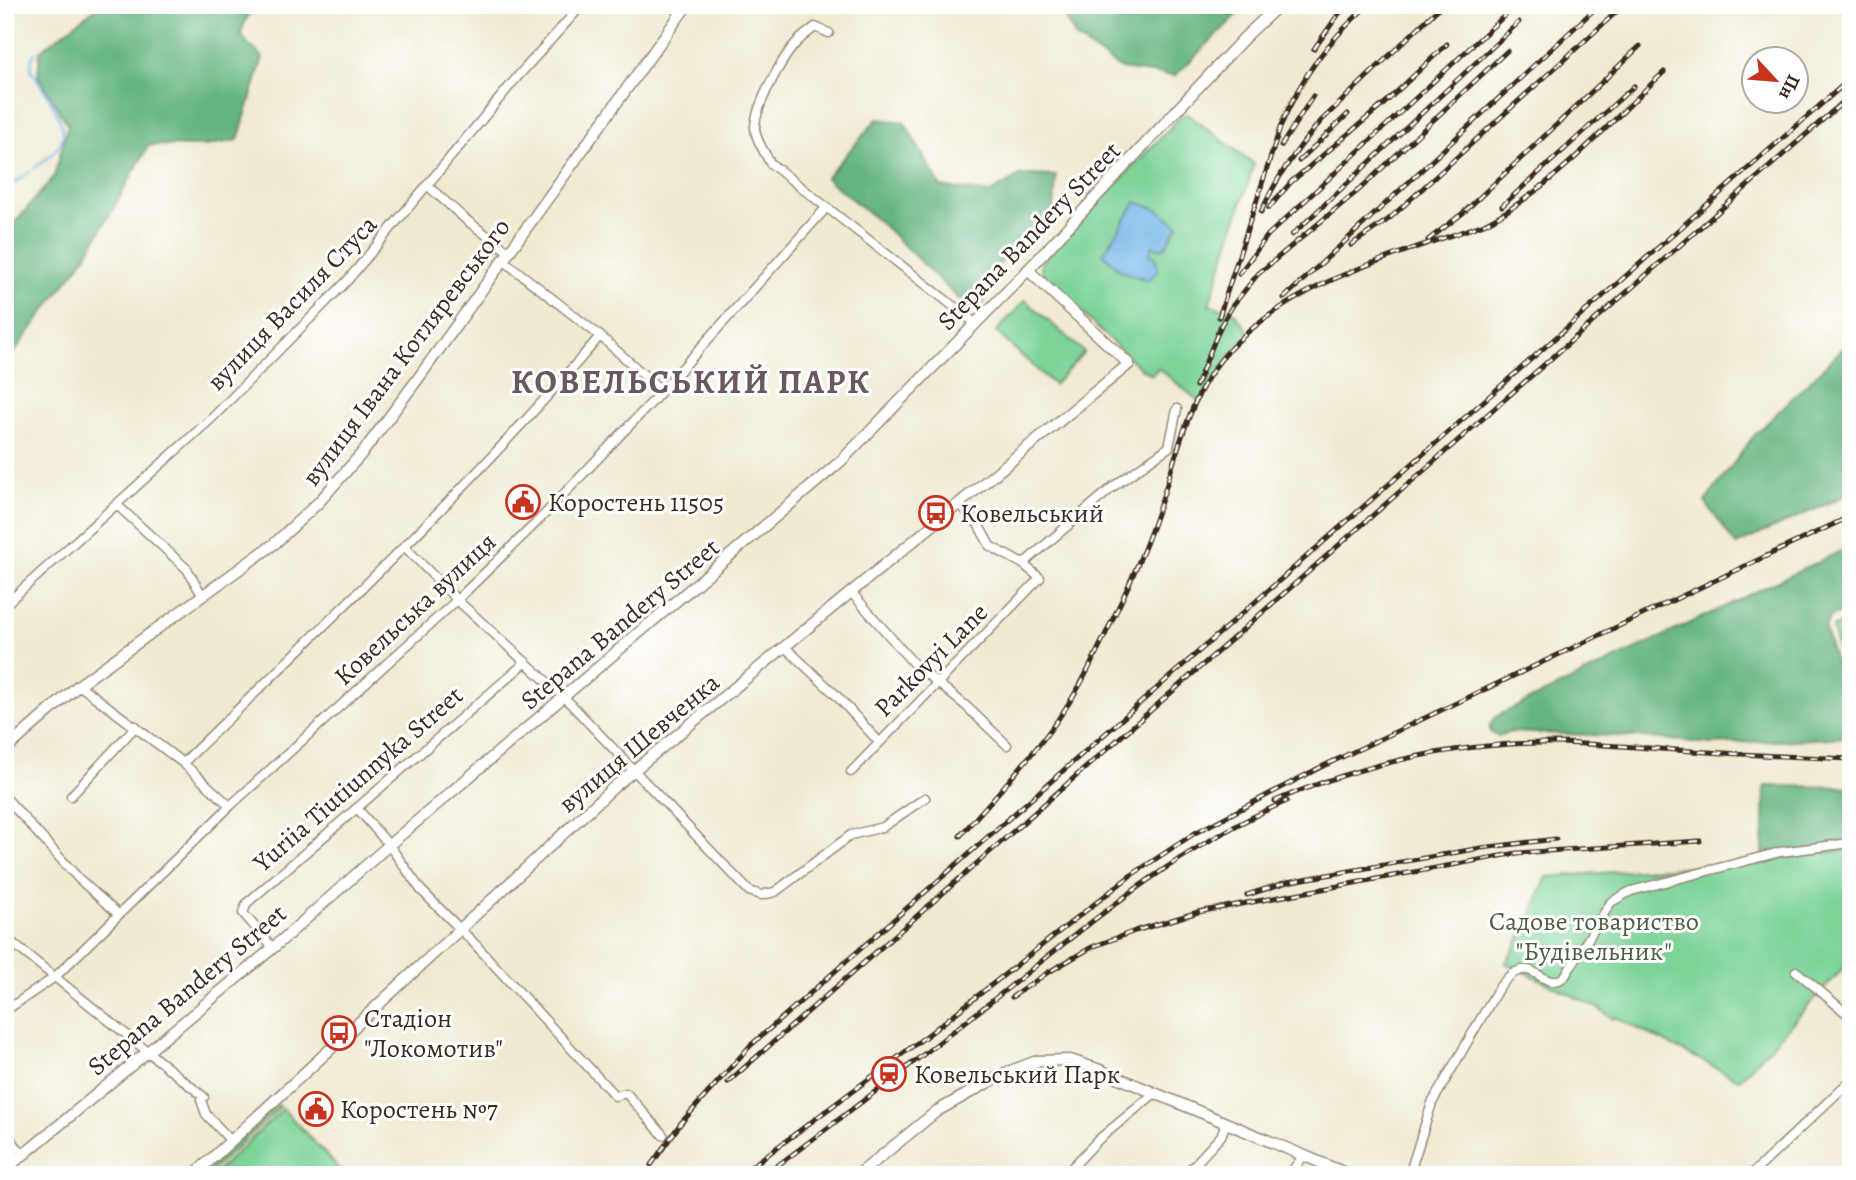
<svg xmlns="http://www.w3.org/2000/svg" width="1856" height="1180" viewBox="0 0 1856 1180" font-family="Alegreya,serif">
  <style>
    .green { fill: #7cd397; stroke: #5c7e5a; stroke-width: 2 }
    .forest { fill: #65b580; stroke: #50704f; stroke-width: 2 }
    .water { fill: #73b6e8; stroke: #577083; stroke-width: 2 }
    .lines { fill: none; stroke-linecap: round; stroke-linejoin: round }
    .stream { stroke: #73b6e8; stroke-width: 2.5 }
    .minor-casing { stroke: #968a78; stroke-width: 11 }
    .tertiary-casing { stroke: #968a78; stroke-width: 13 }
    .minor { stroke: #fff; stroke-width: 8 }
    .tertiary { stroke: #fff; stroke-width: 10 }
    .rail-casing { stroke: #3b2a1e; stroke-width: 5 }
    .rail { stroke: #fff; stroke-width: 2.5; stroke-dasharray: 8; stroke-linecap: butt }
    .labels { text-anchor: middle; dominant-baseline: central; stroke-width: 6; stroke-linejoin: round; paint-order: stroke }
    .street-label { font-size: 26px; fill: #3b2a1e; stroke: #fff }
    .poi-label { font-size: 26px; fill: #3b2a1e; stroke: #fff; text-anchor: start }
    .park-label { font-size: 26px; fill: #4e5d42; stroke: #fff }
    .district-label { font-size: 33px; font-weight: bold; letter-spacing: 2px; fill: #6a585e; stroke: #fff }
  </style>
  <rect width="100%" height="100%" fill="#fff"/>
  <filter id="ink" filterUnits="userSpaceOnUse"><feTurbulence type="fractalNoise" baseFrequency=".0143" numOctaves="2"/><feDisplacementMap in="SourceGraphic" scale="14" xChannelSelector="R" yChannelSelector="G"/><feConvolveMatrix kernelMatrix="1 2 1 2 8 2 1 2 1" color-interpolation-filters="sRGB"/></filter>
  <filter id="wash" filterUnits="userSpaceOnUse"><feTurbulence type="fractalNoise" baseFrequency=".00686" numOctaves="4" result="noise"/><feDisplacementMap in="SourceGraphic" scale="28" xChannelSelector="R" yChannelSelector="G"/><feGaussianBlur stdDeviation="1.57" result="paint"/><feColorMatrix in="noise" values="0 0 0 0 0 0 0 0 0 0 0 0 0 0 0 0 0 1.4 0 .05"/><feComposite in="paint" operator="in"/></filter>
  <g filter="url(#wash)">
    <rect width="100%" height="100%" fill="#f0ead1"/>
    <g class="green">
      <path d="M1187,114L1254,164L1209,305L1233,311L1251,334L1229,357L1200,402L1158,368L1152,375L1141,369L1057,290C1049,282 1038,275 1042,262L1181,116Z"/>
      <path d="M1025,300L1084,352L1054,385L996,332Z"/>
      <path d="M1851,619V666H1842L1832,628Z"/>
      <path d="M1851,849V960L1742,1077L1738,1079L1615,1017L1613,1019L1600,1009L1506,963L1529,923L1540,892L1547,877L1763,861Z"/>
      <path d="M278,1104L280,1107L207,1175H201Z"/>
      <path d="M283,1109L345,1175H213Z"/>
    </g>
    <g class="forest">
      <path d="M100,5H257L246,19L241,33L248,44L263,57L238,140L205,146L149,145L86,256L5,364V243L11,227L54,177L68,125L38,76L40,51Z"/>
      <path d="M1058,5H1247L1175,76L1121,69L1076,38Z"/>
      <path d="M877,119L904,122L941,187L990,193L1021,175L1056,176L1054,210L997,266L983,304H964L883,225L826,178Z"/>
      <path d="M1851,340V493L1736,545L1705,502L1753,437Z"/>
      <path d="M1851,546V608L1830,617L1825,629L1836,666L1843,674L1851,675V737L1712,744L1641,737L1511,732L1498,736L1490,732V725L1495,717Z"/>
      <path d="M1765,786L1851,787V849L1763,861Z"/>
    </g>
    <path class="water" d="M1136,202L1157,209L1178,225L1165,247L1162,249L1152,246L1150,254L1155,257L1158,271L1148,280L1121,271L1103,254Z"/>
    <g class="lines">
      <g class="stream">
        <path d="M35,53L32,58L31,69C40,85 68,122 62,139C57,152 45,160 35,168"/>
        <path d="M5,189L30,172"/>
      </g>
    </g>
  </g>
  <g filter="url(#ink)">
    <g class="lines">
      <g class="minor-casing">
        <g id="minor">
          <path d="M829,33L815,27C809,32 803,36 798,41C783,56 754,108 755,129C756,141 765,152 770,163L975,323"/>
          <path d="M428,186L465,219L509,252"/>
          <path d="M503,260L600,336L661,390"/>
          <path d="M117,505L187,569L202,595"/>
          <path d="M405,547L457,600L565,698L749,891L761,895L775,892L851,835L883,827L925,798"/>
          <path d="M1023,564L1114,486L1169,447L1177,409"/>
          <path d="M852,593L913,663L966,706L1007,745"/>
          <path d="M5,605L212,418L347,281L519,75L582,5"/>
          <path d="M786,648L835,694L879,742"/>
          <path d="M79,685L183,763L230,806"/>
          <path d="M183,763C325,624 471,488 600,336"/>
          <path d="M851,772L1040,578L1023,564L990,546L978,524L960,504"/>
          <path d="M71,796L136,726"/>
          <path d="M5,797L79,879L118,914"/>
          <path d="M357,808L389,845L421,890L473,942L615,1096L626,1093L663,1135"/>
          <path d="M5,937L204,1097L201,1100L206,1114L231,1141"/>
          <path d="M273,948L243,913L247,903L526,662"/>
          <path d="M1796,971L1851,1017"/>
          <path d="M5,1011L55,977L230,806L457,600L539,520L651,403L826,208"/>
          <path d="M5,1132L23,1155"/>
          <path d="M1065,1175L1098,1140L1155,1093"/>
          <path d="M1185,1175L1221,1136L1226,1123"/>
          <path d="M1289,1175L1304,1155"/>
          <path d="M1409,1175L1432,1103L1498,989C1504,982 1510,973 1519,971C1537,964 1546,992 1565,976L1611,902L1631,891L1780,852L1851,843"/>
          <path d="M1751,1175L1851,1080"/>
        </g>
      </g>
      <g class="tertiary-casing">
        <g id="tertiary">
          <path d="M5,750L79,685L274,544L319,502L363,452L417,380L687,5"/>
          <path d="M5,1170L273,948L389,845L841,461L1028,270L1244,38L1279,5"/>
          <path d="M194,1175L615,786L1129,364L1028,270"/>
          <path d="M858,1175L937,1111L1005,1073L1037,1061L1070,1060L1100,1070L1350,1175"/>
        </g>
      </g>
      <use href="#minor" class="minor"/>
      <use href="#tertiary" class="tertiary"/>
      <g class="rail-casing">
        <g id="rail">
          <path d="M1314,49L1345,5"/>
          <path d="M1281,146L1313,96"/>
          <path d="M1299,161L1348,114"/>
          <path d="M1502,206L1634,86"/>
          <path d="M1269,208L1291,182L1385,103L1447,44"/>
          <path d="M1261,212C1277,177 1296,149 1322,120L1442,5"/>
          <path d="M1292,235L1519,22"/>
          <path d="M1428,240L1463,213L1640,46"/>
          <path d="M1351,245L1389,219L1624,5"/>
          <path d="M1239,274L1268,235L1516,5"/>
          <path d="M1284,298L1599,5"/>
          <path d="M1219,317L1281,125C1304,72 1326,44 1368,5"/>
          <path d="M1196,386L1221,325L1233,305L1258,274L1361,188L1507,51"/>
          <path d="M1275,801C1349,769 1431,749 1511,744C1566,741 1621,746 1676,750C1734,754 1792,757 1851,759"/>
          <path d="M960,836C1005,784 1058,731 1089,668C1114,617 1141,563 1159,508C1179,450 1190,386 1237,342C1304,278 1398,255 1484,224C1549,192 1610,122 1664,72"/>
          <path d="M1247,895L1287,882L1481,848L1556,839"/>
          <path d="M1012,997L1047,973L1092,947L1135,931L1198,912L1517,853L1700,841"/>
          <path d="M728,1082L1851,95"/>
          <path d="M651,1165L681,1123L750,1046L1851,78"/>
          <path d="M740,1175L929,1034L1130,876L1195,833L1319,768L1851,516"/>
          <path d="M765,1175C844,1116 921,1057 997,997C1092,921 1175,850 1287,801"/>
        </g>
      </g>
      <use href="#rail" class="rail"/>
    </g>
  </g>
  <defs>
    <g id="civic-ring" transform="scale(1.75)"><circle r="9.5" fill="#fff" stroke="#c8321e" stroke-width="1.5"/><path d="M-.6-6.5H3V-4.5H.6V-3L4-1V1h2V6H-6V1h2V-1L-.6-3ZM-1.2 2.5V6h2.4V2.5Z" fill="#c8321e"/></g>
    <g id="bus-ring" transform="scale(1.75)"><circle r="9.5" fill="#fff" stroke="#c8321e" stroke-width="1.5"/><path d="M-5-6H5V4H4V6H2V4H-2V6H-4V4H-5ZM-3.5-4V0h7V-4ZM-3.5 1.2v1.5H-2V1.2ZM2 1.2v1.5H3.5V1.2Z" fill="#c8321e"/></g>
    <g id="station-ring" transform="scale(1.75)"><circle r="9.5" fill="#fff" stroke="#c8321e" stroke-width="1.5"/><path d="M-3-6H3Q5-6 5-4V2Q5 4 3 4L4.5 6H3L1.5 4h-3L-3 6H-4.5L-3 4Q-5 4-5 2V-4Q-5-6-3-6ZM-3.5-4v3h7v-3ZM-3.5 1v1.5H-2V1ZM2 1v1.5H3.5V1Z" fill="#c8321e"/></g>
  </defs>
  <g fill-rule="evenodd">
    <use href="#civic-ring" x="523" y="502"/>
    <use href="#bus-ring" x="936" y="513"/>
    <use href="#bus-ring" x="339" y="1033"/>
    <use href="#station-ring" x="889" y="1074"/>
    <use href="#civic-ring" x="316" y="1109"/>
  </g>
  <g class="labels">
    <g class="street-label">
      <text transform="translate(1029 236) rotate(-46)">Stepana Bandery Street</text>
      <text transform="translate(292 303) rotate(-46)">вулиця Василя Стуса</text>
      <text transform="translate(406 352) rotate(-53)">вулиця Івана Котляревського</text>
      <text transform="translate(415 609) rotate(-43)">Ковельська вулиця</text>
      <text transform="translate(620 624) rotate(-40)">Stepana Bandery Street</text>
      <text transform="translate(931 660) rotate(-45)">Parkovyi Lane</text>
      <text transform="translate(639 743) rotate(-40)">вулиця Шевченка</text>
      <text transform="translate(358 779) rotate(-41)">Yuriia Tiutiunnyka Street</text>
      <text transform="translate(187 990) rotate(-40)">Stepana Bandery Street</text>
    </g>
    <g class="poi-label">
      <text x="548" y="502">Коростень 11505</text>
      <text x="960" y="513">Ковельський</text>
      <text x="364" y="1018">Стадіон<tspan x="364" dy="30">"Локомотив"</tspan></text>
      <text x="914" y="1074">Ковельський Парк</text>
      <text x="340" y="1109">Коростень №7</text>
    </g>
    <g class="park-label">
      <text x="1594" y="921">Садове товариство<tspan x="1594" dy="30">"Будівельник"</tspan></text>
    </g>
    <g class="district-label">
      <text x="691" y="381">КОВЕЛЬСЬКИЙ ПАРК</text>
    </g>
  </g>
  <rect width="1856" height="1180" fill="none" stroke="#fff" stroke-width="28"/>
  <g transform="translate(1775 80) rotate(116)"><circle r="33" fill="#ffffff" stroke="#b1aaa5" stroke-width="2"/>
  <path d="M0-5L12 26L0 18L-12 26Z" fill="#c8321e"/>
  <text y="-10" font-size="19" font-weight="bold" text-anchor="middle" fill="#3b2a1e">Пн</text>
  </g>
</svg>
